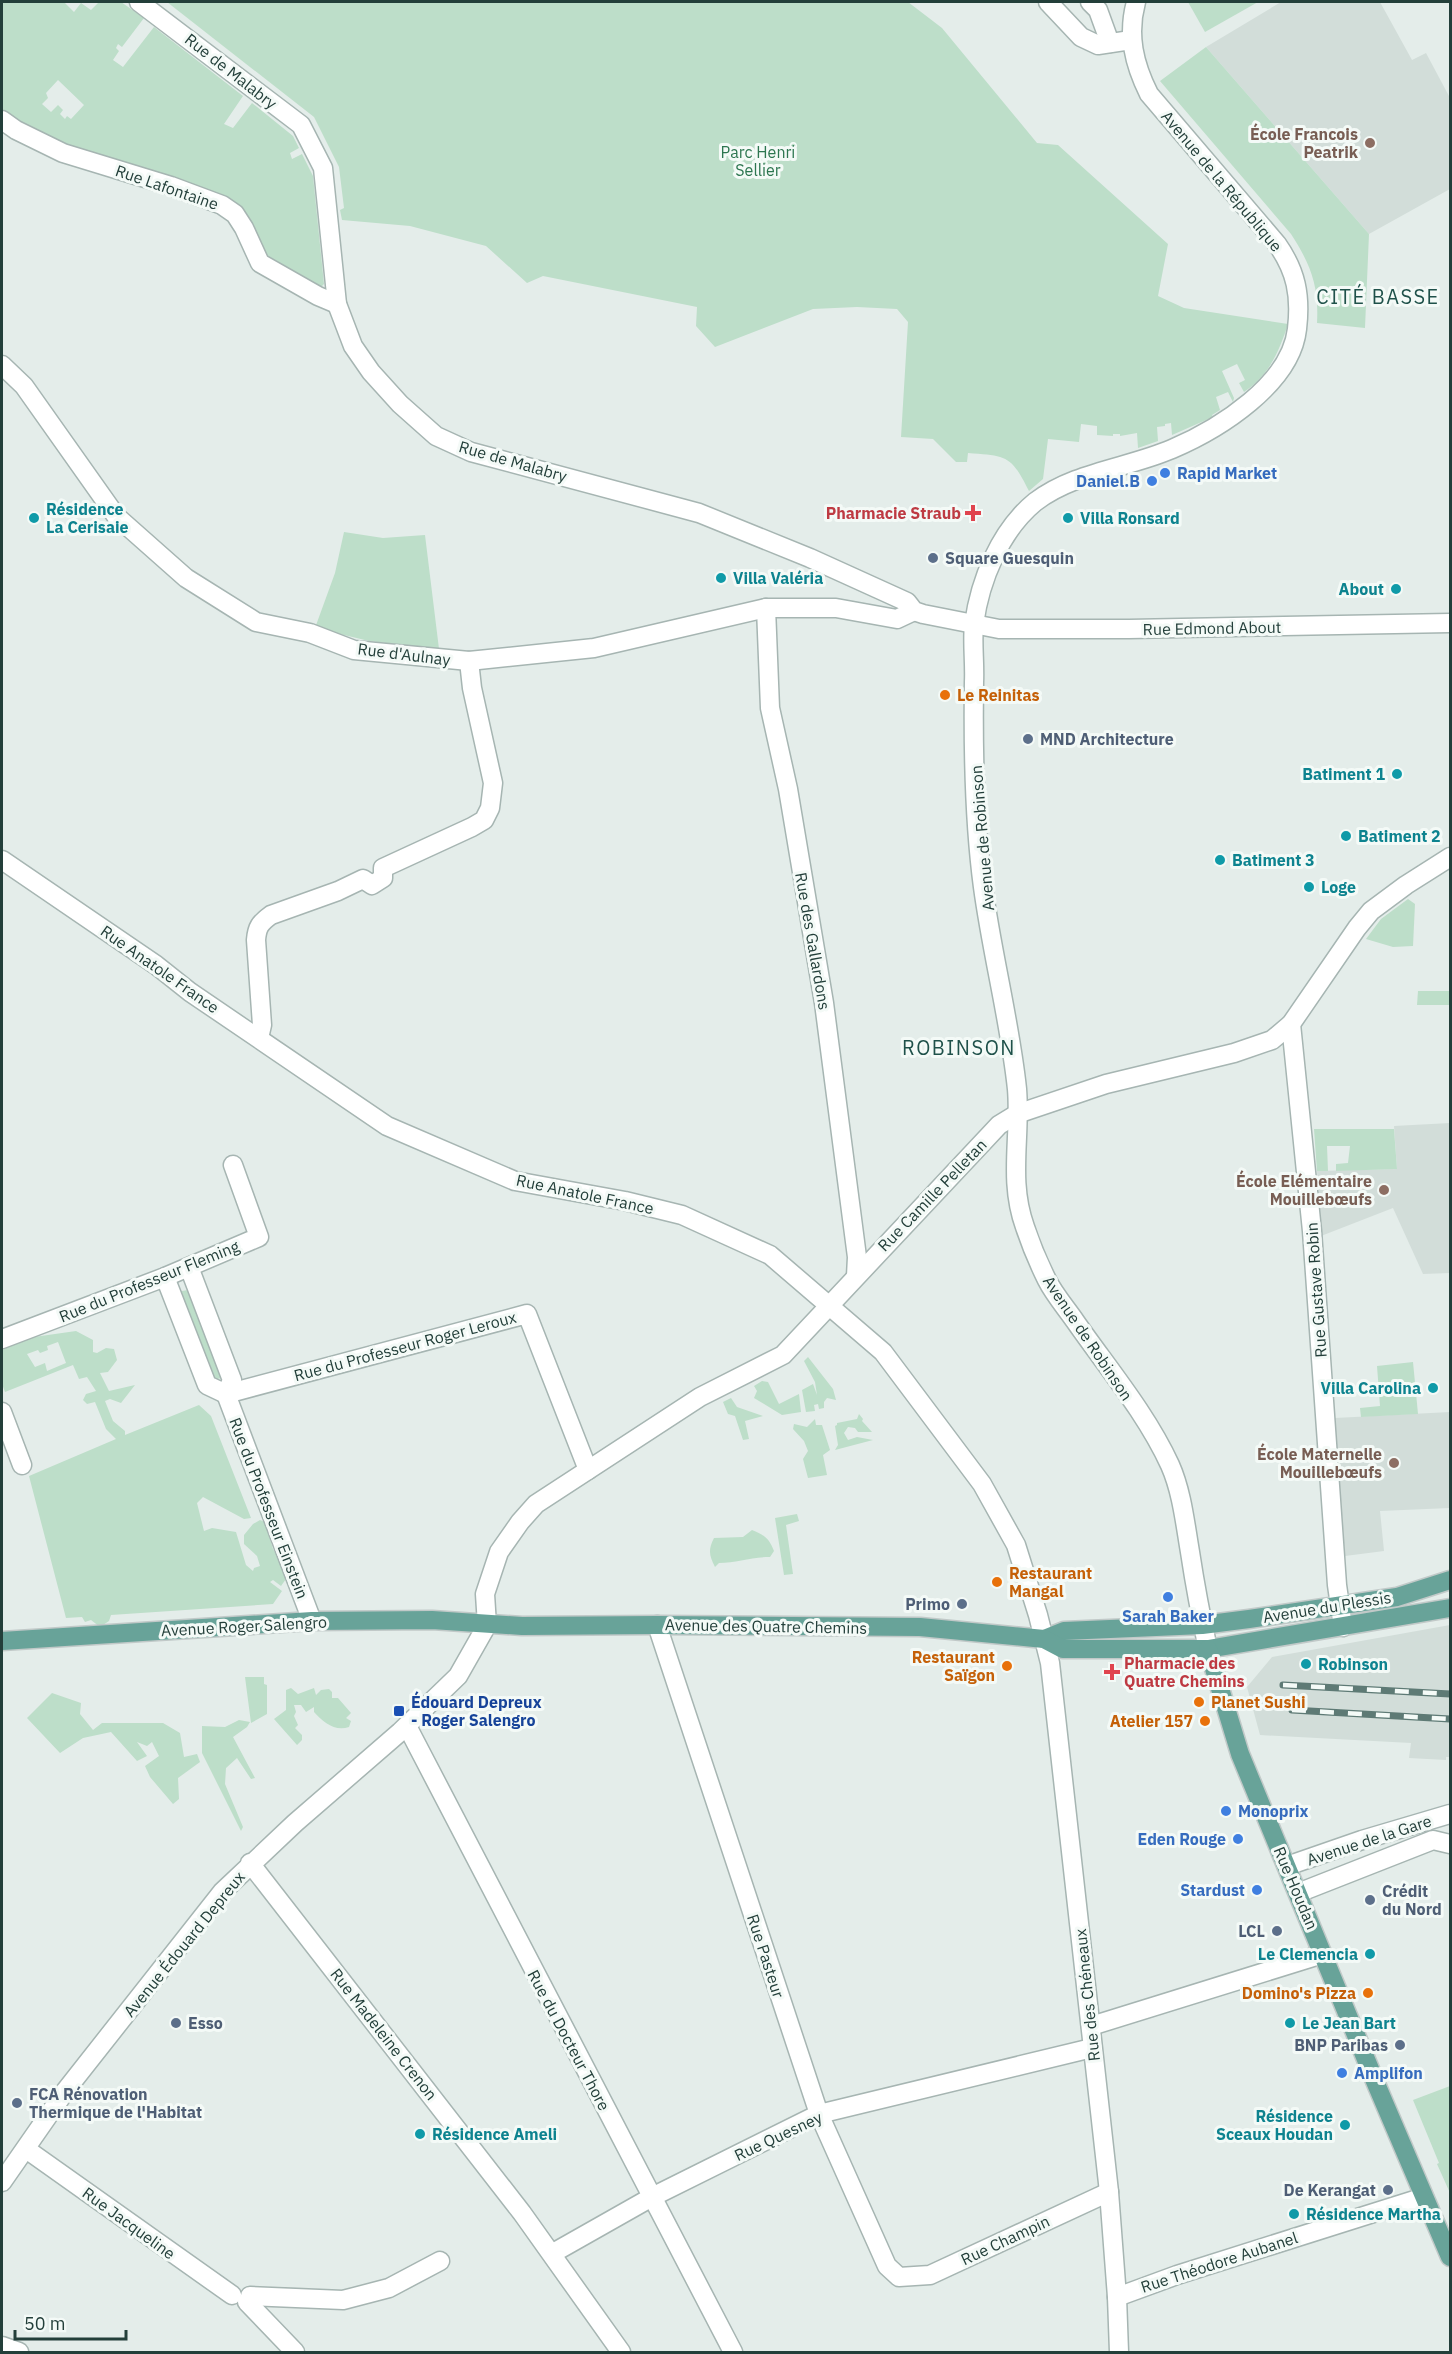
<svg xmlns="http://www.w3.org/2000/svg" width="1452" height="2354" viewBox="0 0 1452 2354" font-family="'IBM Plex Sans',sans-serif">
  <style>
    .built { fill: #d2ddd9 }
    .green { fill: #bddec9; fill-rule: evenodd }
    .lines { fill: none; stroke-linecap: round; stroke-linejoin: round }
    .minor-casing { stroke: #a6b5b2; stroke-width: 21 }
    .major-casing { stroke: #c1c9c8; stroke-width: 21 }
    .minor { stroke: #fff; stroke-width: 18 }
    .major { stroke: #68a399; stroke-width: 18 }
    .rail-casing { stroke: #5e7a75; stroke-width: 7 }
    .rail { stroke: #f4faf7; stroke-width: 4.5; stroke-dasharray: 14; stroke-linecap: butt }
    .education-dot { fill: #8d6e63; stroke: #f4faf7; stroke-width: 2 }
    .shop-dot { fill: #3f7fe0; stroke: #f4faf7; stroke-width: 2 }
    .health-dot { fill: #e0444e; stroke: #f4faf7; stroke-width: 2 }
    .culture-dot { fill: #0f9aa8; stroke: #f4faf7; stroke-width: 2 }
    .service-dot { fill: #5c6f8a; stroke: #f4faf7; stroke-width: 2 }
    .food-dot { fill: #e8710a; stroke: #f4faf7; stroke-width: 2 }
    .transit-dot { fill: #1a4fb4; stroke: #f4faf7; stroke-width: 2 }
    .labels { text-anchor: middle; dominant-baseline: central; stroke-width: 6; stroke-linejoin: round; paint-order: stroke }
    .street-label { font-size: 16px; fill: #233f3a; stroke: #f4faf7 }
    .education-label { font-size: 16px; font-weight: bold; fill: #785e54; stroke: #f4faf7; text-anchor: end }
    .park-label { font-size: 16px; fill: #2d7650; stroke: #f4faf7 }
    .shop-label { font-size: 16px; font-weight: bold; fill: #366cbe; stroke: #f4faf7; text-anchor: start }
    .culture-label { font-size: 16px; font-weight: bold; fill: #0d838f; stroke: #f4faf7; text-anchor: start }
    .health-label { font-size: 16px; font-weight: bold; fill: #be3a42; stroke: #f4faf7; text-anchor: end }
    .service-label { font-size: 16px; font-weight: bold; fill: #4e5e75; stroke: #f4faf7; text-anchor: start }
    .food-label { font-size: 16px; font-weight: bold; fill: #c56008; stroke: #f4faf7; text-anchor: start }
    .transit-label { font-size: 16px; font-weight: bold; fill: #164399; stroke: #f4faf7; text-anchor: start }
    .quarter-label { font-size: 20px; letter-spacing: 1.5px; fill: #1f514a; stroke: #f4faf7 }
  </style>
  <rect width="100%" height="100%" fill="#e4edea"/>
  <g class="built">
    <path d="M1281,2H1380L1412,60L1426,53L1450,98V189L1369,234L1206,47Z"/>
    <path d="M1450,1123V1273L1423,1274L1393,1208L1321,1236L1317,1171L1397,1169L1394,1126Z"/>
    <path d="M1450,1412V1508L1380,1511L1384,1551L1345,1556L1335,1418Z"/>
    <path d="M1450,1625V1757H1446V1760L1409,1758L1411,1743L1260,1735L1247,1687L1272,1657Z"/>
  </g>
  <g class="green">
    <path d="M2,2H64L74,12L81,3L91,10L99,2H121L144,18L122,47L118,44L116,48L119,51L113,60L123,67L154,27L243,96L224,124L233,128L252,103L293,136L299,148L290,153L292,159L302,154L313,176L324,284L318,290L271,266L250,227L22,127L2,111ZM58,80L84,105L71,119L67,116L65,119L60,114L63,110L58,105L51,112L42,104L48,98L46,93Z"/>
    <path d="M167,2H908L942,28L1037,143L1058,145L1168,244L1158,296L1184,308L1288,324C1279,352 1269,375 1244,392L1239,383L1245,380L1237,364L1222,371L1234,398L1233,402L1228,392L1216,397L1220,410L1212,415L1213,417L1172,435L1171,423L1165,424V426L1157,427L1158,441L1138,448L1137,433L1120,436V434H1113V436L1097,435V426L1081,424L1079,442L1048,439L1043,479L1029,491C1011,455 1007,456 968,453L967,462H956L933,439L901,437L908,322L897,309L857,307L813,309L715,347L696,326L697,307L543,276L527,283L486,246L410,226L342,220L340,210L344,208L339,167L314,117Z"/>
    <path d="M1188,2H1258L1205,32Z"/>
    <path d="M1206,47L1369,234L1365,328L1317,323C1319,286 1311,265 1291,234L1160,81Z"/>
    <path d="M344,532L383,538L425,535L439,649L369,641L315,628L335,573Z"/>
    <path d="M1408,899L1415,904L1413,946L1393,947L1366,939L1381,919Z"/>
    <path d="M1418,991H1450V1005H1417Z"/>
    <path d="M1314,1129H1394L1397,1169L1336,1171V1164L1348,1163L1350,1146H1327L1328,1171H1317Z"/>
    <path d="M188,1290L222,1378L212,1380L178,1296L182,1291Z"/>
    <path d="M76,1331L93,1340V1352L97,1353L106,1348L114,1349L117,1360L108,1372L100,1373L109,1391L135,1385L121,1403L110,1399L105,1401L113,1421L125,1431V1435L199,1405L211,1416L251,1518L244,1519L203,1497L197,1503L204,1531L212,1528L236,1532L246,1565L253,1571L254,1568L260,1566L257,1556L244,1544V1535L253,1524L260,1520L265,1522L273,1549L286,1570L284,1574L286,1579L281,1586L273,1580L270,1582L282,1591L273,1604L111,1615L109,1621L100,1627L91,1620L85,1622L82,1617L66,1618L29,1476L116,1439L106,1429L95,1402L87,1404L83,1400L86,1394L96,1391L87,1377L79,1379L73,1365L5,1392L2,1384V1350L27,1338ZM58,1342L66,1363L47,1371L45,1363L35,1367L27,1354L38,1350L40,1353L48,1350L47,1346Z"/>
    <path d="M808,1357L833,1389L836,1400L827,1398L824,1402V1408L819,1409L818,1404L814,1405L815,1411L806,1412L802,1390L813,1384L817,1395L815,1382L804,1361Z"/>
    <path d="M1413,1362L1418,1414L1361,1417L1360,1408L1380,1406L1377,1366Z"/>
    <path d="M762,1381L768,1382L779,1404L799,1394L801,1412L782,1415L754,1398L757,1391L754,1386Z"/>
    <path d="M731,1398L737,1407L763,1416L745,1421L749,1439L743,1440L735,1416L728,1414L723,1402Z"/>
    <path d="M859,1414L863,1419L862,1421L872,1432H858L855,1428L848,1427L844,1433L848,1440L857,1437L873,1440L835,1450L838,1445L835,1426L837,1425V1423L857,1419Z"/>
    <path d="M815,1419L816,1425H822L830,1450L823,1455L827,1475L808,1478L803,1459L808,1451L804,1441L793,1429L794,1424L807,1427Z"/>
    <path d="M797,1514L799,1521L786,1525L793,1574L784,1575L775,1518Z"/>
    <path d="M752,1530C764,1535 769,1538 774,1551L770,1557C752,1557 736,1563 719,1563L715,1567C709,1555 708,1550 714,1538L743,1537Z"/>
    <path d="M245,1677H264V1684L267,1685V1714L251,1723Z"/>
    <path d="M291,1688L298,1694L314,1688L316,1695L321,1690L329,1689L332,1692V1698H338L351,1713L346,1718L351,1721L349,1727C335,1732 323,1722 314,1712V1707L306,1712L301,1705H294L296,1712L294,1716L298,1725L295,1728L302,1735V1740L297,1745L274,1719L286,1710V1690Z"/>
    <path d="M52,1693L81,1703L80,1714L93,1730L102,1723H163L180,1733L184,1757L197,1754L200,1762L178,1778L179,1799L173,1804L150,1777L145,1766L159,1756L152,1742L147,1746L137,1742L147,1756L137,1761L111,1732L83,1738L60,1753L27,1718Z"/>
    <path d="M239,1720L250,1722L247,1727L233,1737L255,1778L251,1779L237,1758L226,1768L225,1784L243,1827L241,1831L202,1753V1726L225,1727Z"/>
    <path d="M1450,2086V2193L1437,2164L1439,2163L1413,2100Z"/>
  </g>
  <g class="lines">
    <g class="minor-casing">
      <g id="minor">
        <path d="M139,2L301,125L323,168L337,304L353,346L371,372L400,404L436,436L471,452L699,513L810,558L907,602L914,611L923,614L999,629H1129L1450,623"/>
        <path d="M1048,2L1081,37L1098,45L1131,40"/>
        <path d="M1090,2L1098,10L1110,43"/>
        <path d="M1136,2C1127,35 1134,64 1149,94L1277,244C1296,271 1301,295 1297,329C1291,384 1219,429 1172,449C1128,468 1074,472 1035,502C1000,531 980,580 974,624C972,643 975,663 974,682C973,749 974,820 983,887C992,954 1010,1022 1017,1089C1021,1137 1008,1180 1025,1227C1031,1245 1039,1264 1047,1280C1054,1294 1066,1308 1075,1321C1107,1367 1146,1413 1170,1465C1182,1492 1185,1523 1190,1552C1195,1585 1201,1617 1208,1649"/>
        <path d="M2,120L16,130L63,153L171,186L222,205L235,214L244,228L260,263L318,296L337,304"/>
        <path d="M2,365L24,386L116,516L186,578L256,622L310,633L354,650L469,661L594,648L766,608H836L897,619L914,611"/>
        <path d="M766,608L770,708L788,789L824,1003L857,1257L856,1276"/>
        <path d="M2,860L156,965L190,992L387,1126L515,1181L625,1201L682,1215L770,1255L883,1352L982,1484L1016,1545L1038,1615L1050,1663L1109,2192L1117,2297L1119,2352"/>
        <path d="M1291,1024L1312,1231L1337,1585L1343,1627"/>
        <path d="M259,1038L262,1025L256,940C257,927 260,923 271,915L338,891L363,879L372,885L383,878V868L472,827L484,820L490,808L493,783L472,688L469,661"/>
        <path d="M189,1267L232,1380L226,1394L312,1621"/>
        <path d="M165,1277L207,1385L226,1394"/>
        <path d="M2,1339L165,1277L259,1237L233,1165"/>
        <path d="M226,1394L527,1314L588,1470"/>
        <path d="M2,1412L22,1465"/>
        <path d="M657,1625L819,2114L887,2266L899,2277L930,2275L1109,2192"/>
        <path d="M407,1726L733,2352"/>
        <path d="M250,1863L522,2213L621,2352"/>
        <path d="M1287,1866L1362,1840L1450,1814"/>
        <path d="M1298,1893L1433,1840L1450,1844"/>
        <path d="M1091,2026L1323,1954"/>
        <path d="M26,2149L232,2295"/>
        <path d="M2,2182L66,2090L222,1892L295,1823L400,1732L458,1676L487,1625L485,1594L499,1552L520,1522L536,1504L700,1397L783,1355L999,1125L1017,1114L1106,1084L1234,1053L1272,1040L1291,1024L1357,928L1371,911L1406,885L1450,857"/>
        <path d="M553,2253L652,2197L819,2114L1092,2048"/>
        <path d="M250,2296L343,2300L389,2288L440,2261"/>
        <path d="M1117,2297L1177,2275L1424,2197"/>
        <path d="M247,2302L295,2352"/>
        <path d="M2,2346L19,2352"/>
      </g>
    </g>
    <g class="major-casing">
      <g id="major">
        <path d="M1044,1639L1064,1631L1202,1625L1249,1619L1397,1597L1450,1580"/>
        <path d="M2,1641L312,1621L432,1620L522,1626L657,1625L920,1627L1044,1639L1063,1649H1208L1450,1608"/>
        <path d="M1208,1649L1240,1754L1377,2086L1450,2257"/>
      </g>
    </g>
    <use href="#minor" class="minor"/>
    <use href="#major" class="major"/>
    <g class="rail-casing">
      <g id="rail">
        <path d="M1283,1685L1450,1694"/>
        <path d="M1292,1710L1450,1719"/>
      </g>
    </g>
    <use href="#rail" class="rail"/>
  </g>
  <g class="education-dot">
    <circle cx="1370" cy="143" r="6"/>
    <circle cx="1384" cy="1190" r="6"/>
    <circle cx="1394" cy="1463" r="6"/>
  </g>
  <g class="shop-dot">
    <circle cx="1165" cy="473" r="6"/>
    <circle cx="1152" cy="481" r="6"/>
    <circle cx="1168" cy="1597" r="6"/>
    <circle cx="1226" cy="1811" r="6"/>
    <circle cx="1238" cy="1839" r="6"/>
    <circle cx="1257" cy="1890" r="6"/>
    <circle cx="1342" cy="2073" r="6"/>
  </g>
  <g class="health-dot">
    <path d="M970 504h6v6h6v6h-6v6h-6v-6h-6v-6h6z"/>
    <path d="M1109 1663h6v6h6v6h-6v6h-6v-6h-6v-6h6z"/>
  </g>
  <g class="culture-dot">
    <circle cx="34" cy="518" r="6"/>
    <circle cx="1068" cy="518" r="6"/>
    <circle cx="721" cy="578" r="6"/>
    <circle cx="1396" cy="589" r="6"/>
    <circle cx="1397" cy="774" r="6"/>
    <circle cx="1346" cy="836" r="6"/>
    <circle cx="1220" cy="860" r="6"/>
    <circle cx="1309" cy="887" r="6"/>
    <circle cx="1433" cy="1388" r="6"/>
    <circle cx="1306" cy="1664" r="6"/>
    <circle cx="1370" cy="1954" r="6"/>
    <circle cx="1290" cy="2023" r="6"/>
    <circle cx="1345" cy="2125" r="6"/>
    <circle cx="420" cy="2134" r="6"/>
    <circle cx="1294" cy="2214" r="6"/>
  </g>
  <g class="service-dot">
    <circle cx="933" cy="558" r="6"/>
    <circle cx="1028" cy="739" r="6"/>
    <circle cx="962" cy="1604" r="6"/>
    <circle cx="1370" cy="1900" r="6"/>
    <circle cx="1277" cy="1931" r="6"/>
    <circle cx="176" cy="2023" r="6"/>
    <circle cx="1400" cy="2045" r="6"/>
    <circle cx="17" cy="2103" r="6"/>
    <circle cx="1388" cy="2190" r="6"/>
  </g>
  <g class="food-dot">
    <circle cx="945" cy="695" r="6"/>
    <circle cx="997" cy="1582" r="6"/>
    <circle cx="1007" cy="1666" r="6"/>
    <circle cx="1199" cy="1702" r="6"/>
    <circle cx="1205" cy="1721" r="6"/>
    <circle cx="1368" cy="1993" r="6"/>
  </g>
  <rect class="transit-dot" x="393" y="1705" width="12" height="12" rx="3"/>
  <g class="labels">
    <g class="street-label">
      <text transform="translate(231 71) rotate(38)">Rue de Malabry</text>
      <text transform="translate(1222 181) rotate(50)">Avenue de la République</text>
      <text transform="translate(167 187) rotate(19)">Rue Lafontaine</text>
      <text transform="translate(513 461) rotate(16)">Rue de Malabry</text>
      <text transform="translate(1212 628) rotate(-1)">Rue Edmond About</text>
      <text transform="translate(404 654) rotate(7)">Rue d'Aulnay</text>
      <text transform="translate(982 838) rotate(-95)">Avenue de Robinson</text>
      <text transform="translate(813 941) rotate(80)">Rue des Gallardons</text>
      <text transform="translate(160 969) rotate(35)">Rue Anatole France</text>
      <text transform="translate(585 1194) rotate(12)">Rue Anatole France</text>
      <text transform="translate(932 1195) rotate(-46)">Rue Camille Pelletan</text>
      <text transform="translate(149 1281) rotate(-22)">Rue du Professeur Fleming</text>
      <text transform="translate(1316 1290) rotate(-94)">Rue Gustave Robin</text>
      <text transform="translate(1088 1338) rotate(56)">Avenue de Robinson</text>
      <text transform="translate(405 1346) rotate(-15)">Rue du Professeur Roger Leroux</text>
      <text transform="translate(269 1508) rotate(69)">Rue du Professeur Einstein</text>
      <text transform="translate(1327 1607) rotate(-9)">Avenue du Plessis</text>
      <text transform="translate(244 1626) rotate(-3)">Avenue Roger Salengro</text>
      <text transform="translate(766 1626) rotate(1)">Avenue des Quatre Chemins</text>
      <text transform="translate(1369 1840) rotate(-18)">Avenue de la Gare</text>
      <text transform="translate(1296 1888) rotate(67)">Rue Houdan</text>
      <text transform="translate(184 1944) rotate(-51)">Avenue Édouard Depreux</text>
      <text transform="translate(766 1956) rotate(72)">Rue Pasteur</text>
      <text transform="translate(1087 1995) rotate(-96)">Rue des Chéneaux</text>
      <text transform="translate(384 2034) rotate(52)">Rue Madeleine Crenon</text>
      <text transform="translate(569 2040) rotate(62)">Rue du Docteur Thore</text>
      <text transform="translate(778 2136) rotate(-25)">Rue Quesney</text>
      <text transform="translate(129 2223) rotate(36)">Rue Jacqueline</text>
      <text transform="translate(1005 2240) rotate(-25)">Rue Champin</text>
      <text transform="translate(1219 2262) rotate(-18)">Rue Théodore Aubanel</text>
    </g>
    <g class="education-label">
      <text x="1358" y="134">École Francois<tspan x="1358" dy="18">Peatrik</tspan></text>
      <text x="1372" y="1181">École Elémentaire<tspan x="1372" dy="18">Mouillebœufs</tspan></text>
      <text x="1382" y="1454">École Maternelle<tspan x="1382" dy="18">Mouillebœufs</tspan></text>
    </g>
    <g class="park-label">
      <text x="758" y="152">Parc Henri<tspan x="758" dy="18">Sellier</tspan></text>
    </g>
    <g class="shop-label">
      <text x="1177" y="473">Rapid Market</text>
      <text x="1140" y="481" text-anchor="end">Daniel.B</text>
      <text x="1168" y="1616" text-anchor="middle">Sarah Baker</text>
      <text x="1238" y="1811">Monoprix</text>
      <text x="1226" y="1839" text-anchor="end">Eden Rouge</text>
      <text x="1245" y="1890" text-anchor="end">Stardust</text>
      <text x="1354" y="2073">Amplifon</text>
    </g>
    <g class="culture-label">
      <text x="46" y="509">Résidence<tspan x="46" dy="18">La Cerisaie</tspan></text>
      <text x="1080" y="518">Villa Ronsard</text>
      <text x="733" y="578">Villa Valéria</text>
      <text x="1384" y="589" text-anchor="end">About</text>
      <text x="1385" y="774" text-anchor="end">Batiment 1</text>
      <text x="1358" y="836">Batiment 2</text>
      <text x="1232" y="860">Batiment 3</text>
      <text x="1321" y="887">Loge</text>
      <text x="1421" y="1388" text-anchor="end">Villa Carolina</text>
      <text x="1318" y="1664">Robinson</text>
      <text x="1358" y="1954" text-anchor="end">Le Clemencia</text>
      <text x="1302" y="2023">Le Jean Bart</text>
      <text x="1333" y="2116" text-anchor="end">Résidence<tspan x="1333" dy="18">Sceaux Houdan</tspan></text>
      <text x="432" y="2134">Résidence Ameli</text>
      <text x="1306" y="2214">Résidence Martha</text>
    </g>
    <g class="health-label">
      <text x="961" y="513">Pharmacie Straub</text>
      <text x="1124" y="1663" text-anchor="start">Pharmacie des<tspan x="1124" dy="18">Quatre Chemins</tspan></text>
    </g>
    <g class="service-label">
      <text x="945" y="558">Square Guesquin</text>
      <text x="1040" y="739">MND Architecture</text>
      <text x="950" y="1604" text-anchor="end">Primo</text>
      <text x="1382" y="1891">Crédit<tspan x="1382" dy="18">du Nord</tspan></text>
      <text x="1265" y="1931" text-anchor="end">LCL</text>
      <text x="188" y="2023">Esso</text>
      <text x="1388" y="2045" text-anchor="end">BNP Paribas</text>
      <text x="29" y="2094">FCA Rénovation<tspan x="29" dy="18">Thermique de l'Habitat</tspan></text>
      <text x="1376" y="2190" text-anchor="end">De Kerangat</text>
    </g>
    <g class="food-label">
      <text x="957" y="695">Le Reinitas</text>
      <text x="1009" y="1573">Restaurant<tspan x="1009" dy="18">Mangal</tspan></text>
      <text x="995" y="1657" text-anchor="end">Restaurant<tspan x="995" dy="18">Saïgon</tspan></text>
      <text x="1211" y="1702">Planet Sushi</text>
      <text x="1193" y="1721" text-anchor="end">Atelier 157</text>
      <text x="1356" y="1993" text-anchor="end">Domino's Pizza</text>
    </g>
    <g class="transit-label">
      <text x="411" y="1702">Édouard Depreux<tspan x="411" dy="18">- Roger Salengro</tspan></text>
    </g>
    <g class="quarter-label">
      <text x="1378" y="296">CITÉ BASSE</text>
      <text x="959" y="1047">ROBINSON</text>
    </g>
  </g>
  <rect width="1452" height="2354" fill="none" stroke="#233f3a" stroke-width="6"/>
  <path d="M15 2330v9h111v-9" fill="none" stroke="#233f3a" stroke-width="3"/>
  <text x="24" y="2330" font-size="18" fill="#233f3a" stroke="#f4faf7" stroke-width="4.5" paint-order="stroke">50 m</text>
</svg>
